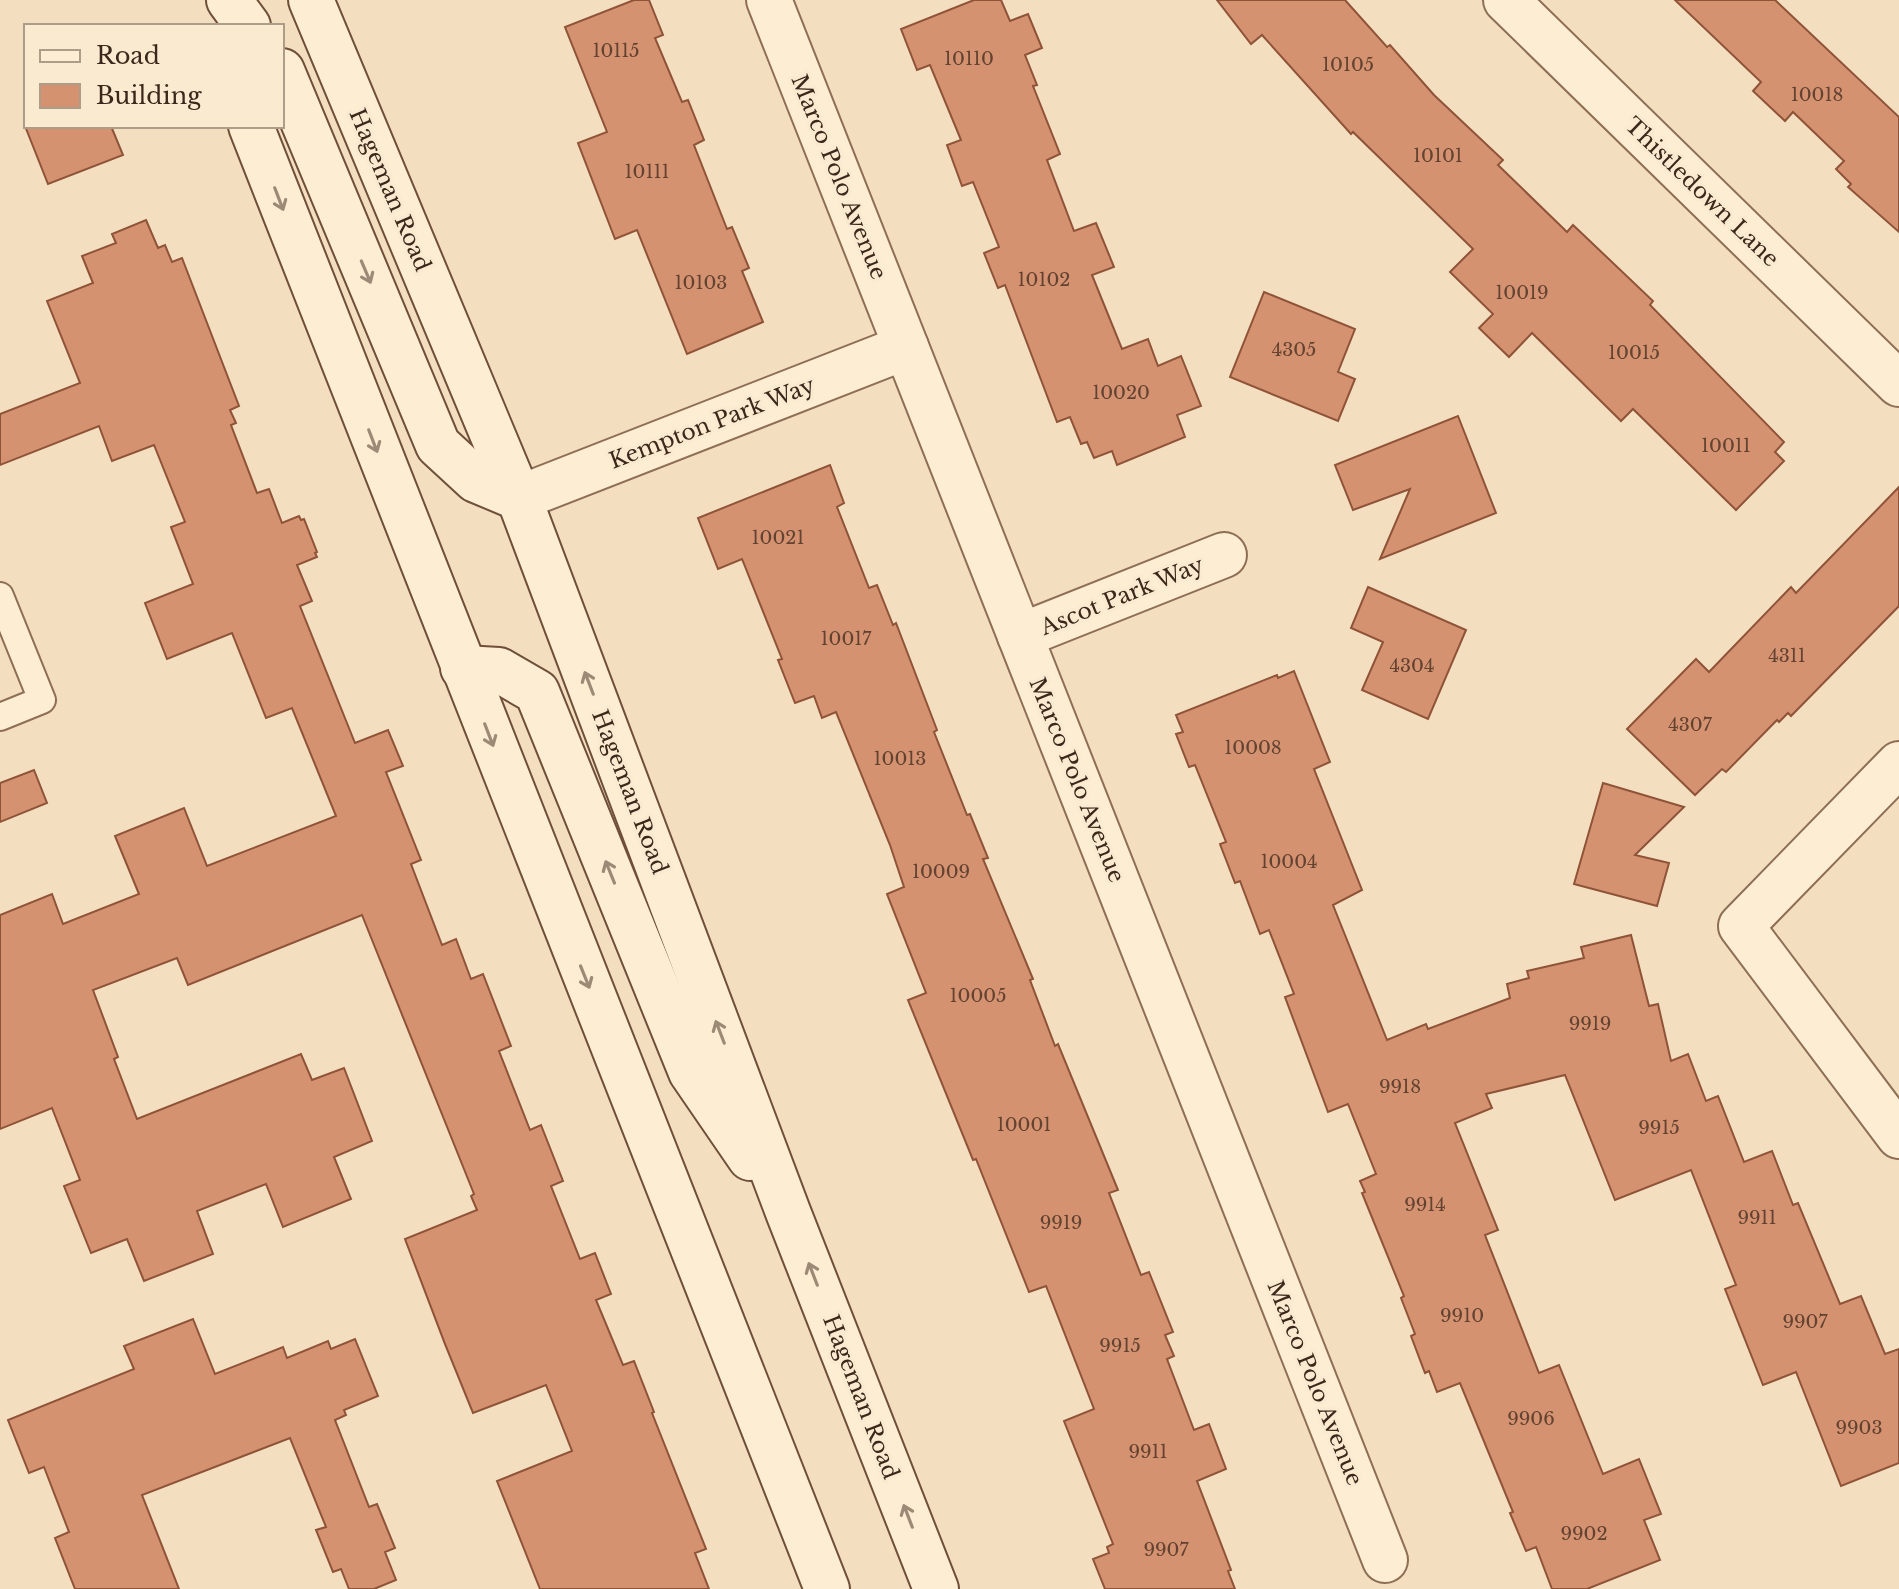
<svg xmlns="http://www.w3.org/2000/svg" width="1899" height="1589" viewBox="0 0 1899 1589" font-family="'Libre Baskerville',serif">
  <style>
    .building { fill: #d59271; stroke: #8f5338; stroke-width: 2 }
    .lines { fill: none; stroke-linecap: round; stroke-linejoin: round }
    .service-casing { stroke: #8e6e55; stroke-width: 30 }
    .minor-casing { stroke: #8e6e55; stroke-width: 48 }
    .secondary-casing { stroke: #6f4f39; stroke-width: 48 }
    .service { stroke: #fcedd3; stroke-width: 26 }
    .minor { stroke: #fcedd3; stroke-width: 44 }
    .secondary { stroke: #fcedd3; stroke-width: 44 }
    .oneway { stroke: #9c8a77 }
    .labels { text-anchor: middle; dominant-baseline: central; stroke-width: 6; stroke-linejoin: round; paint-order: stroke }
    .number-label { font-size: 18px; fill: #624230 }
    .street-label { font-size: 22px; fill: #3b281b; stroke: #f9ead0 }
  </style>
  <rect width="100%" height="100%" fill="#f3dfbf"/>
  <g class="building">
    <path d="M634,0H649L663,35L655,38L682,102L688,100L704,140L694,145L727,229L732,227L749,268L742,271L763,322L687,354L637,230L615,239L578,143L607,132L565,27Z"/>
    <path d="M974,0H1001L1010,21L1028,14L1042,48L1025,55L1037,85L1033,86L1060,154L1047,160L1074,231L1096,223L1114,267L1092,275L1122,349L1148,339L1158,366L1181,356L1201,406L1177,415L1185,437L1117,465L1112,451L1094,458L1087,442L1081,444L1070,417L1057,422L1005,285L998,288L984,253L999,247L973,182L962,186L947,145L961,140L930,65L917,70L901,29Z"/>
    <path d="M1217,0H1345L1387,47L1390,45L1434,95L1503,160L1498,165L1567,232L1573,225L1653,301L1650,305L1784,442L1775,452L1784,461L1736,510L1633,409L1621,421L1532,333L1509,357L1479,328L1493,314L1450,272L1473,249L1353,132L1351,134L1262,35L1251,44Z"/>
    <path d="M1675,0H1775L1899,117V232L1848,187L1851,184L1836,169L1844,161L1793,112L1785,121L1753,91L1761,82Z"/>
    <path d="M25,126H111L123,155L48,184Z"/>
    <path d="M146,220L158,248L165,245L172,262L182,258L239,406L230,410L236,423L231,425L257,493L269,489L282,523L299,516L301,520L304,519L317,552L315,553L317,557L297,565L312,601L300,606L355,743L388,730L403,766L386,772L421,860L411,864L442,945L456,939L471,979L483,974L511,1046L499,1051L530,1130L541,1125L563,1181L551,1186L580,1259L595,1253L611,1294L596,1300L623,1365L634,1361L654,1412L652,1413L706,1549L695,1553L709,1589H540L497,1481L572,1451L546,1385L473,1413L445,1344L405,1239L477,1210L471,1196L474,1194L362,915L188,985L177,958L93,990L118,1057L114,1059L137,1119L301,1054L312,1080L344,1068L372,1141L334,1157L351,1199L283,1227L266,1184L197,1211L213,1254L144,1281L127,1239L91,1253L64,1186L80,1180L52,1108L0,1129V915L52,894L63,924L139,894L115,836L184,808L207,866L336,816L292,708L266,718L232,633L167,659L145,603L193,584L171,527L185,522L154,445L112,461L99,426L0,465V414L80,383L47,301L93,283L82,256L116,243L112,234Z"/>
    <path d="M1264,292L1355,329L1338,372L1355,379L1338,421L1230,377Z"/>
    <path d="M1458,416L1496,513L1380,559L1410,489L1353,510L1335,465Z"/>
    <path d="M830,465L844,503L837,507L869,588L877,585L893,625L896,623L937,730L934,732L967,815L970,814L988,858L983,859L1033,979L1030,980L1055,1046L1058,1044L1118,1190L1109,1193L1141,1275L1149,1272L1173,1332L1165,1335L1174,1356L1167,1359L1194,1430L1209,1424L1226,1469L1197,1481L1231,1570L1228,1571L1235,1589H1105L1093,1559L1109,1553L1107,1547L1113,1544L1064,1421L1094,1409L1046,1286L1029,1292L976,1159L973,1160L908,1000L926,993L887,894L904,887L890,845L836,712L822,718L814,696L795,703L778,660L782,659L742,559L718,569L698,518Z"/>
    <path d="M1899,487V606L1791,716L1788,713L1779,722L1777,720L1726,772L1722,769L1695,795L1627,729L1696,659L1709,672L1791,587L1796,593Z"/>
    <path d="M1368,587L1466,630L1428,719L1362,690L1383,642L1351,628Z"/>
    <path d="M1294,671L1330,762L1314,769L1362,890L1333,905L1387,1040L1426,1024L1428,1029L1510,998L1507,984L1529,978L1527,971L1584,958L1581,947L1631,935L1649,1006L1658,1004L1671,1061L1688,1054L1706,1101L1718,1096L1744,1162L1772,1151L1793,1205L1798,1203L1840,1304L1861,1296L1885,1354L1899,1349V1463L1841,1486L1796,1372L1763,1385L1725,1289L1736,1285L1691,1170L1615,1200L1565,1075L1486,1094L1492,1108L1455,1123L1498,1230L1485,1235L1539,1373L1559,1365L1603,1474L1639,1459L1661,1514L1644,1520L1660,1560L1587,1589H1552L1536,1547L1526,1551L1510,1513L1513,1512L1460,1383L1437,1392L1429,1371L1425,1373L1411,1336L1415,1334L1401,1298L1404,1296L1362,1193L1365,1192L1360,1181L1376,1174L1348,1104L1328,1112L1285,997L1294,994L1269,930L1260,934L1240,881L1235,883L1220,844L1226,842L1195,765L1189,767L1176,734L1183,732L1176,715L1277,675L1278,678Z"/>
    <path d="M34,770L47,803L0,822V783Z"/>
    <path d="M1603,783L1684,807L1635,855L1669,863L1657,906L1574,884Z"/>
    <path d="M193,1319L215,1374L283,1347L287,1358L328,1341L331,1349L355,1339L378,1396L344,1410L346,1415L335,1420L369,1507L377,1504L395,1548L385,1552L396,1580L374,1589H349L341,1569L333,1572L316,1530L326,1527L290,1438L142,1495L179,1589H75L55,1538L69,1532L44,1467L29,1473L8,1420L134,1369L124,1346Z"/>
  </g>
  <g class="lines">
    <g class="service-casing">
      <path id="service" d="M0,596L42,700L0,717"/>
    </g>
    <g class="minor-casing">
      <g id="minor">
        <path d="M769,0L1385,1560"/>
        <path d="M1506,0L1899,384"/>
        <path d="M519,498L906,347"/>
        <path d="M1020,636L1224,555"/>
        <path d="M1899,764L1741,926L1899,1136"/>
      </g>
    </g>
    <g class="secondary-casing">
      <g id="secondary">
        <path d="M229,0L248,26"/>
        <path d="M311,0L519,498L788,1212L936,1589"/>
        <path d="M282,71L438,445L476,480L519,498"/>
        <path d="M251,126L827,1589"/>
        <path d="M463,668L499,670L537,692L691,1072L750,1158"/>
      </g>
    </g>
    <use href="#service" class="service"/>
    <use href="#minor" class="minor"/>
    <use href="#secondary" class="secondary"/>
  </g>
  <defs><path id="oneway-shaft" d="M-6 0H5M1.5-3L5.5 0L1.5 3" fill="none" stroke-width="1.6" stroke-linecap="round" stroke-linejoin="round" transform="scale(2)"/></defs>
  <g class="oneway">
    <use href="#oneway-shaft" transform="translate(279 199) rotate(69)"/>
    <use href="#oneway-shaft" transform="translate(366 272) rotate(67)"/>
    <use href="#oneway-shaft" transform="translate(373 441) rotate(69)"/>
    <use href="#oneway-shaft" transform="translate(589 683) rotate(-111)"/>
    <use href="#oneway-shaft" transform="translate(489 735) rotate(69)"/>
    <use href="#oneway-shaft" transform="translate(610 872) rotate(-112)"/>
    <use href="#oneway-shaft" transform="translate(585 977) rotate(68)"/>
    <use href="#oneway-shaft" transform="translate(720 1032) rotate(-111)"/>
    <use href="#oneway-shaft" transform="translate(813 1274) rotate(-111)"/>
    <use href="#oneway-shaft" transform="translate(908 1516) rotate(-111)"/>
  </g>
  <g class="labels">
    <g class="number-label">
      <text x="616" y="51">10115</text>
      <text x="969" y="59">10110</text>
      <text x="1348" y="65">10105</text>
      <text x="1817" y="95">10018</text>
      <text x="1438" y="156">10101</text>
      <text x="647" y="172">10111</text>
      <text x="1044" y="280">10102</text>
      <text x="701" y="283">10103</text>
      <text x="1522" y="293">10019</text>
      <text x="1294" y="350">4305</text>
      <text x="1634" y="353">10015</text>
      <text x="1121" y="393">10020</text>
      <text x="1726" y="446">10011</text>
      <text x="778" y="538">10021</text>
      <text x="846" y="639">10017</text>
      <text x="1787" y="656">4311</text>
      <text x="1412" y="666">4304</text>
      <text x="1690" y="725">4307</text>
      <text x="1253" y="748">10008</text>
      <text x="900" y="759">10013</text>
      <text x="1289" y="862">10004</text>
      <text x="941" y="872">10009</text>
      <text x="978" y="996">10005</text>
      <text x="1590" y="1024">9919</text>
      <text x="1400" y="1087">9918</text>
      <text x="1024" y="1125">10001</text>
      <text x="1659" y="1128">9915</text>
      <text x="1425" y="1205">9914</text>
      <text x="1757" y="1218">9911</text>
      <text x="1061" y="1223">9919</text>
      <text x="1462" y="1316">9910</text>
      <text x="1805" y="1322">9907</text>
      <text x="1120" y="1346">9915</text>
      <text x="1531" y="1419">9906</text>
      <text x="1859" y="1428">9903</text>
      <text x="1148" y="1452">9911</text>
      <text x="1584" y="1534">9902</text>
      <text x="1166" y="1550">9907</text>
    </g>
    <g class="street-label">
      <text transform="translate(839 177) rotate(68)">Marco Polo Avenue</text>
      <text transform="translate(390 190) rotate(67)">Hageman Road</text>
      <text transform="translate(1702 192) rotate(44)">Thistledown Lane</text>
      <text transform="translate(712 423) rotate(-21)">Kempton Park Way</text>
      <text transform="translate(1122 596) rotate(-22)">Ascot Park Way</text>
      <text transform="translate(1077 780) rotate(68)">Marco Polo Avenue</text>
      <text transform="translate(630 792) rotate(69)">Hageman Road</text>
      <text transform="translate(1315 1383) rotate(68)">Marco Polo Avenue</text>
      <text transform="translate(861 1397) rotate(69)">Hageman Road</text>
    </g>
  </g>
  <rect x="24" y="24" width="260" height="104" fill="#f9ead0" stroke="#ad9c88" stroke-width="2"/>
  <rect x="40" y="50" width="40" height="12" fill="#fcedd3" stroke="#ad9c88" stroke-width="2"/>
  <text x="96" y="64" font-size="24" fill="#3b281b">Road</text>
  <rect x="40" y="84" width="40" height="24" fill="#d59271" stroke="#ad9c88" stroke-width="2"/>
  <text x="96" y="104" font-size="24" fill="#3b281b">Building</text>
</svg>
